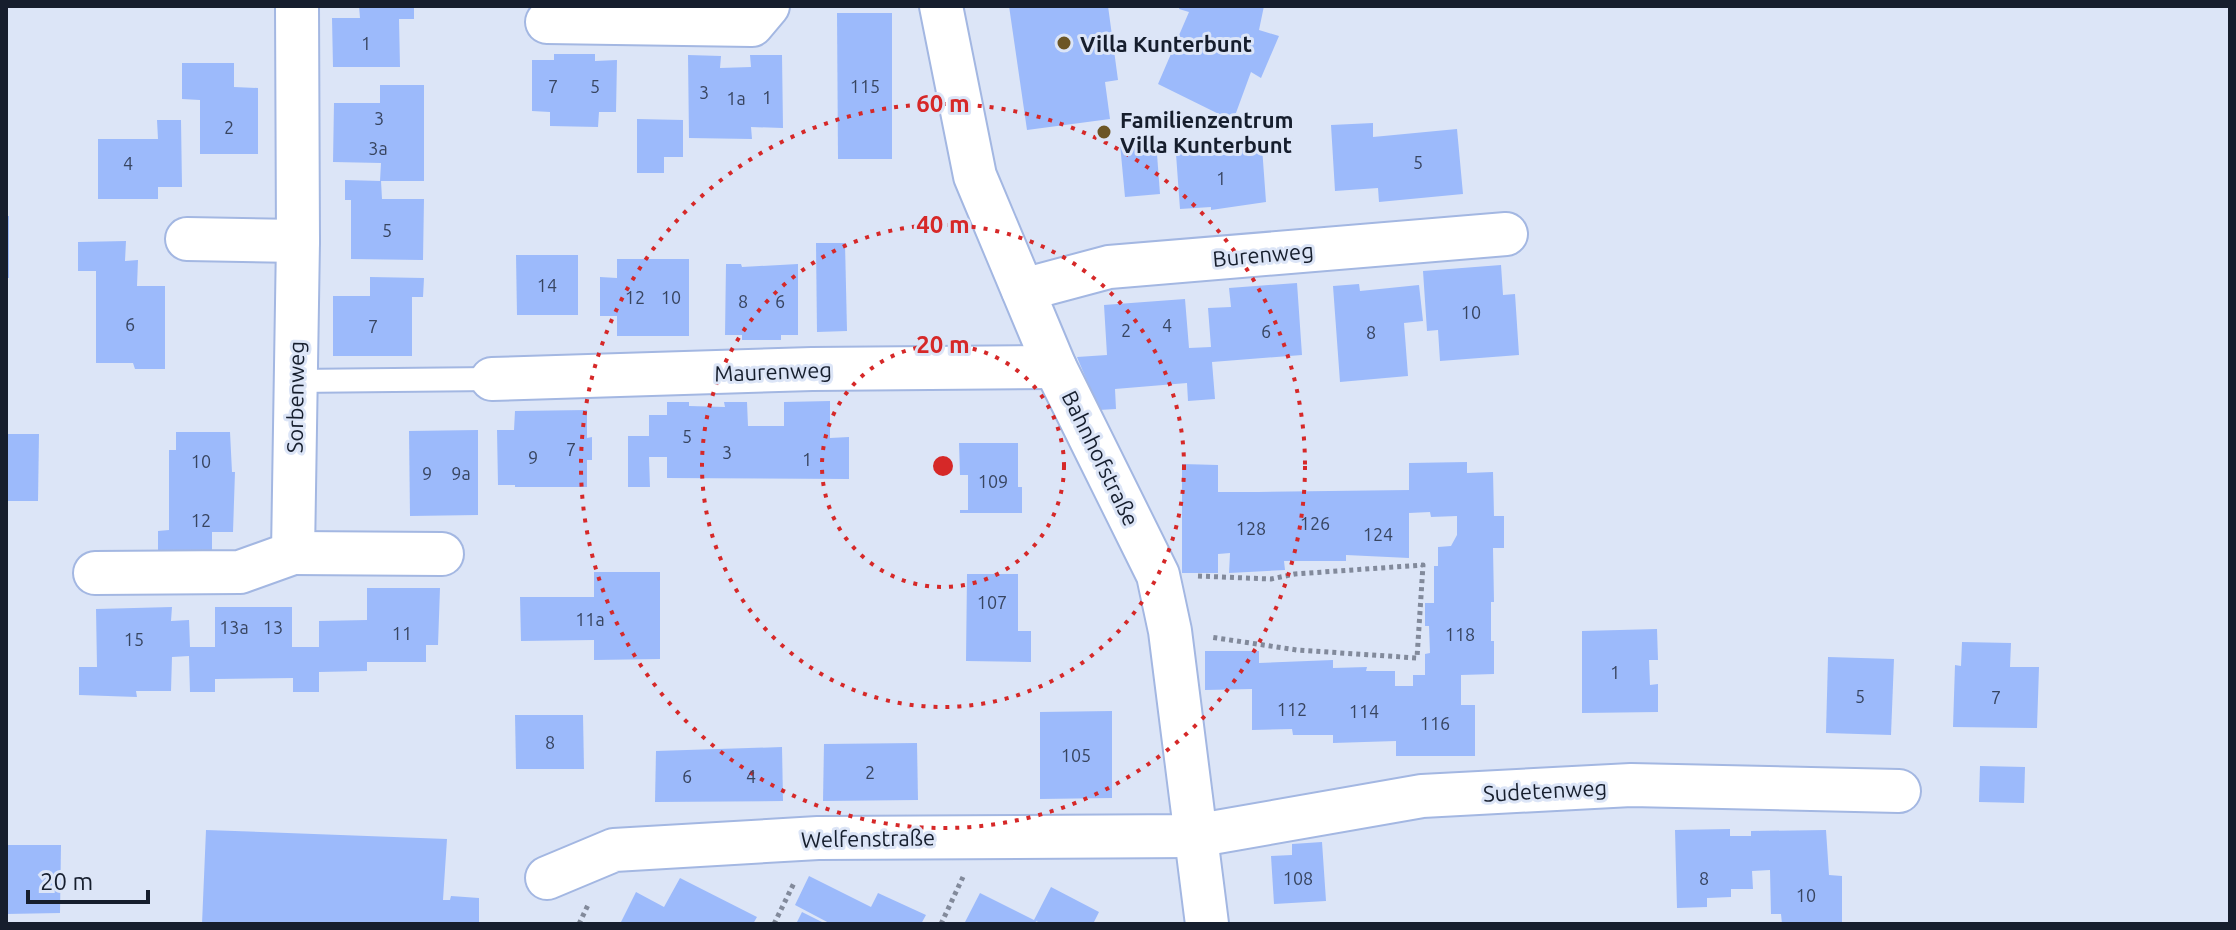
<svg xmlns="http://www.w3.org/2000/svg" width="2236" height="930" viewBox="0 0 2236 930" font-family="Ubuntu,sans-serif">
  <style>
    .building { fill: #9cbafb }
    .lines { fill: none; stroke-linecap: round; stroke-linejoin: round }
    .lane-casing { stroke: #a3b7e2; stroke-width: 26 }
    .street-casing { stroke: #a3b7e2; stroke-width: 46 }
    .path { stroke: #828a9b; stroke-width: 5; stroke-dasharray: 4 4; stroke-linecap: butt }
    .lane { stroke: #fff; stroke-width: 22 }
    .street { stroke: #fff; stroke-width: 42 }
    .ring { fill: none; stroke: #d62828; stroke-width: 4; stroke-dasharray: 4 8 }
    .poi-dot { fill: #6c5626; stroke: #dce5f7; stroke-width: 3 }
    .labels { text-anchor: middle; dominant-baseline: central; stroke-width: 6; stroke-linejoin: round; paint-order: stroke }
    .number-label { font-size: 18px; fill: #384560 }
    .poi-label { font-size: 22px; font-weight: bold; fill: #161e2d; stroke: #dce5f7; text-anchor: start }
    .street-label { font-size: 22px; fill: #161e2d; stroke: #dce5f7 }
    .centre { fill: #d62828; stroke: #dce5f7; stroke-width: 4 }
    .ring-label { font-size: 24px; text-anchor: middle; font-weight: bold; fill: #d62828; stroke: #dce5f7; stroke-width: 6; stroke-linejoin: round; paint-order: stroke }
  </style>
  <rect width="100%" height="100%" fill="#dce5f7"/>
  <g class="building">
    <path d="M359,6H414V19H399L400,67H333L332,18H360Z"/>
    <path d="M1009,6H1108L1118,80L1105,82L1110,119L1027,130Z"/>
    <path d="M1180,6H1264L1259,30L1279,36L1261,78L1251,72L1233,121L1158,84L1189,12L1179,9Z"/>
    <path d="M837,13H892V159H838Z"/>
    <path d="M554,54H595V61L617,60L616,112H599L598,127L550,126V112L532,111V60H554Z"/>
    <path d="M688,55L721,56L720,68L751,67L750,55H782L783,128L751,127L752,139L689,138Z"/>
    <path d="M182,63H234V87L258,88V154H200V100L182,99Z"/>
    <path d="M380,85H424V181H380L381,163L333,162L334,103H380Z"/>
    <path d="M637,119L683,120V157H664V173H637Z"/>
    <path d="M157,120H181L182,187H158V199H98V139H158Z"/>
    <path d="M1373,123V137L1457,129L1463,194L1379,202L1378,188L1335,191L1331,125Z"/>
    <path d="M1156,141L1160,194L1125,197L1120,144Z"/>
    <path d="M1262,147L1266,202L1211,210V207L1180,209L1176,154Z"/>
    <path d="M345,180L381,181L382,199H424L423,260L351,259V200H345Z"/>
    <rect x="6" y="216" width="3" height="62"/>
    <path d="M126,241L125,261L138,260L137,286H165V369H135L133,363H96V271H78V242Z"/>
    <path d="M816,243H845L847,331L817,332Z"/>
    <path d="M516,255H578V315H517Z"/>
    <path d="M617,259H689V336H617V316H600V277L617,278Z"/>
    <path d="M726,264H741L742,267L798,264V335H781V340H742V335H725Z"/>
    <path d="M1501,265L1503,295L1515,294L1519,355L1440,361L1438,330L1427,331L1423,271Z"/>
    <path d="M370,277L424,278L423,297H412V356H333V296H370Z"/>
    <path d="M1297,283L1302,355L1212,362L1215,399L1188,401L1187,383L1115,389L1116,409L1099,410L1077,357L1107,355L1104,305L1185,299L1189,348L1211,347L1208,308L1231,307L1229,288Z"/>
    <path d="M1359,284L1360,291L1419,285L1423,321L1404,323L1408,376L1340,382L1333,286Z"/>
    <path d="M830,401V438L849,437V479L667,478V457H649L650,487H628V436H649V415H667V402H689V406L725,407L724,402H747L748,426H784V402Z"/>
    <path d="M587,410V438L592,437V460H587V487H515V485H498L497,430H514L515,411Z"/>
    <path d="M478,430V515L410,516L409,431Z"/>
    <path d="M176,432H230L232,472H235L233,532H212V550H158V531L169,530V450H176Z"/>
    <path d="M6,434H39L38,501H6Z"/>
    <path d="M959,443H1018V487H1022V513H960V510H968V475H960Z"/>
    <path d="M1467,462V473L1493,472L1494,516H1504V548H1493L1494,602H1491V641H1494V674L1461,675V705H1475V756H1396V741L1333,743V735H1293L1292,729L1252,730V689L1205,690V651H1259V663L1333,660V668L1367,667L1366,671H1395V686H1413V675H1425V654L1430,653L1429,626H1425V603H1434V566H1438V547L1451,546L1457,535V516L1431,517L1430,512L1409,513V558L1346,555V561H1284L1285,570L1229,573L1230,553L1218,554V573H1182V464L1218,465V492H1258L1409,490V463Z"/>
    <path d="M594,572H660V659L594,660V640L521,641L520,597H594Z"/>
    <path d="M967,574H1018V631H1031V662L966,661Z"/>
    <path d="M367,588H440L438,645H426V662H367V671L319,672V692H293V678L215,679V692H190L189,656L172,657L171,691H136L137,697L79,695V667H97L96,609L172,607L171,621L189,620L190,647H215V607H292V647H319V621L367,620Z"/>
    <path d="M1657,629L1658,660H1649L1650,685L1658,684V712L1582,713V631Z"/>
    <path d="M1962,642L2011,643L2010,667H2039L2037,728L1953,727L1955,665L1961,666Z"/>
    <path d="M1828,657L1894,659L1891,735L1826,733Z"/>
    <path d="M1112,711V798L1040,799V712Z"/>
    <path d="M515,715H583L584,769H516Z"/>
    <path d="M917,743L918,800L823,801L824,744Z"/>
    <path d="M782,747L783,801L655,802L656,751Z"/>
    <path d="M1980,766L2025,767L2024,803L1979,802Z"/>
    <path d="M1730,829V836H1751V831L1826,830L1829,875L1842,876V924H1782L1781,914H1771L1770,870L1752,871L1753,889H1731V897L1707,898V907L1677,908L1675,830Z"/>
    <path d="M206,830L447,839L443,900H450L451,896L479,898V924H202Z"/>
    <path d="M1322,842L1326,901L1274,904L1271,856L1292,855V844Z"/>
    <path d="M6,845H61L60,913L6,914Z"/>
    <path d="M809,876L871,907L878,893L926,915L921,924H831L795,905Z"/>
    <path d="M680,878L757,917L753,924H620L636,892L664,907Z"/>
    <path d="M1051,887L1099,912L1093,924H1043L1036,921L1035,924H964L980,893L1034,920Z"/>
    <path d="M802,912L826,924H796Z"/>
  </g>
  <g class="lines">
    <g class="lane-casing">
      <path id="lane" d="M295,381L492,379"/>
    </g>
    <g class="street-casing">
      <g id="street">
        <path d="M941,6L975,176L1055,367L1158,575L1170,631L1207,924"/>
        <path d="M547,22L752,25L768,6"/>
        <path d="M187,239L298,241"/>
        <path d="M1023,290L1109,267L1506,234"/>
        <path d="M492,379L812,369L1055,367"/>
        <path d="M293,553L442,554"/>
        <path d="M95,573L240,572L293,553L298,241L297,6"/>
        <path d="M547,878L614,850L818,838L1194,836L1422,796L1631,785L1899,791"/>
      </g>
    </g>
    <g class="path">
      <path d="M1198,576L1271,579L1295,574L1423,565L1417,658L1297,650L1210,637"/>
      <path d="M579,924L588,905"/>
      <path d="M774,924L795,881"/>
      <path d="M941,924L963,877"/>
    </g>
    <use href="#lane" class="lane"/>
    <use href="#street" class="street"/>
  </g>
  <g class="ring">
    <circle cx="943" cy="466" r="121"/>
    <circle cx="943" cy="466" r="241"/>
    <circle cx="943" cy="466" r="362"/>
  </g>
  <g class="poi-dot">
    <circle cx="1064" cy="43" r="8"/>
    <circle cx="1104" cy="132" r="8"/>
  </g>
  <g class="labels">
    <g class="number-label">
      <text x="366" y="43">1</text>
      <text x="553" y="86">7</text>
      <text x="595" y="86">5</text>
      <text x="865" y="86">115</text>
      <text x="704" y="92">3</text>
      <text x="767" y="97">1</text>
      <text x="736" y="98">1a</text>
      <text x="379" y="118">3</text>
      <text x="229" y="127">2</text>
      <text x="378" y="148">3a</text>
      <text x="1418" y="162">5</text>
      <text x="128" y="163">4</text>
      <text x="1221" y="178">1</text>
      <text x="387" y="230">5</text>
      <text x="547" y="285">14</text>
      <text x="635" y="297">12</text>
      <text x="671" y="297">10</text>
      <text x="743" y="301">8</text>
      <text x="780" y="301">6</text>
      <text x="1471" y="312">10</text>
      <text x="130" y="324">6</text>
      <text x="1167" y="325">4</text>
      <text x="373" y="326">7</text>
      <text x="1126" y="330">2</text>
      <text x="1266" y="331">6</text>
      <text x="1371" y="332">8</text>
      <text x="687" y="436">5</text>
      <text x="571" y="449">7</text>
      <text x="727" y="452">3</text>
      <text x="533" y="457">9</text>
      <text x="807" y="459">1</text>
      <text x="201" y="461">10</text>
      <text x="427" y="473">9</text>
      <text x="461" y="473">9a</text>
      <text x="993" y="481">109</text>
      <text x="201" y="520">12</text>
      <text x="1315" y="523">126</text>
      <text x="1251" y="528">128</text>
      <text x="1378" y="534">124</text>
      <text x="992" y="602">107</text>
      <text x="590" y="619">11a</text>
      <text x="234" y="627">13a</text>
      <text x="273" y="627">13</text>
      <text x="402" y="633">11</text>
      <text x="1460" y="634">118</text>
      <text x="134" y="639">15</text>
      <text x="1615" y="672">1</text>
      <text x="1860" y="696">5</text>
      <text x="1996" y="697">7</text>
      <text x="1292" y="709">112</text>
      <text x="1364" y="711">114</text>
      <text x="1435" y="723">116</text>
      <text x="550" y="742">8</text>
      <text x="1076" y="755">105</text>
      <text x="870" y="772">2</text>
      <text x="687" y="776">6</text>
      <text x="751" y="776">4</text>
      <text x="1298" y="878">108</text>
      <text x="1704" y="878">8</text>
      <text x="1806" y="895">10</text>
    </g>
    <g class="poi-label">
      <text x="1080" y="43">Villa Kunterbunt</text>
      <text x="1120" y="119">Familienzentrum<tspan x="1120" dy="25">Villa Kunterbunt</tspan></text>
    </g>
    <g class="street-label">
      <text transform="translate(1263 254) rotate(-5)">Burenweg</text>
      <text transform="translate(773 371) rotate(-2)">Maurenweg</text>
      <text transform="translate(295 397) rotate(-89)">Sorbenweg</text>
      <text transform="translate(1101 458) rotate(64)">Bahnhofstraße</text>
      <text transform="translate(1545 790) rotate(-3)">Sudetenweg</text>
      <text transform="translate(868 838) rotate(-1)">Welfenstraße</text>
    </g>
  </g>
  <circle cx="943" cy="466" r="12" class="centre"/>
  <g class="ring-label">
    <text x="943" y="112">60 m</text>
    <text x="943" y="233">40 m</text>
    <text x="943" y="353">20 m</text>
  </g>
  <rect width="2236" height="930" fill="none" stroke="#161e2d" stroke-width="16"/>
  <path d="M28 890v12h120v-12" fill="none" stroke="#161e2d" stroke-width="4"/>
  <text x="40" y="890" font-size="24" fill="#161e2d" stroke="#dce5f7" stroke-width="6" paint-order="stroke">20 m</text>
</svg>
